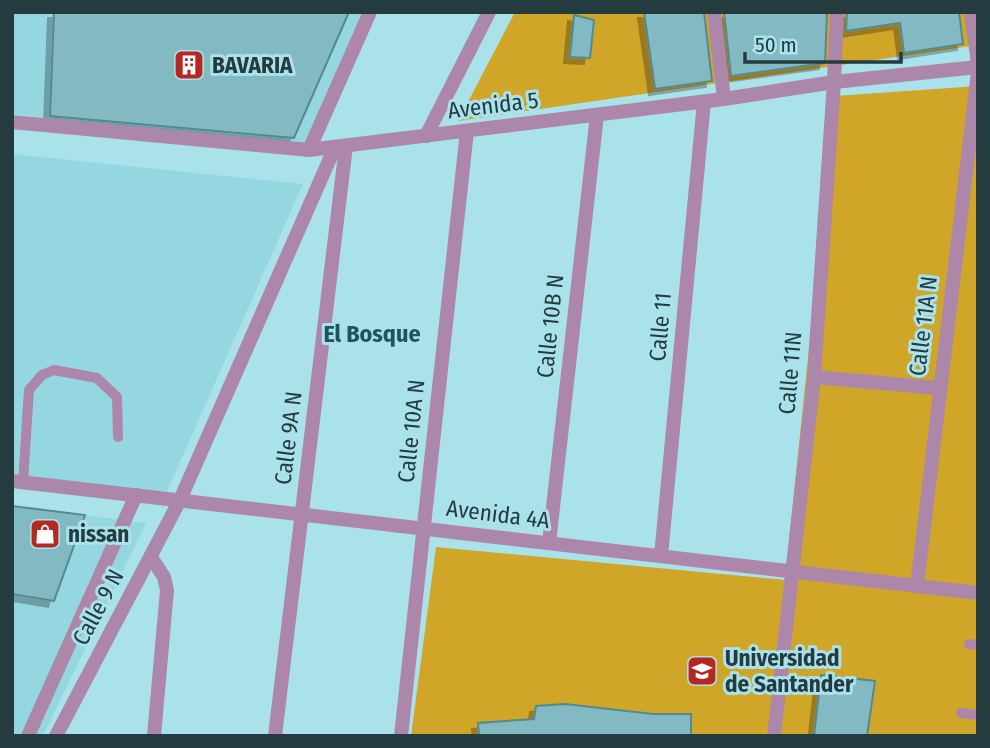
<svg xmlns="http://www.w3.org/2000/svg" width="990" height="748" viewBox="0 0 990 748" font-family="'Fira Sans Condensed',sans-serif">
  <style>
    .built { fill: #94d7e1 }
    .green { fill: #d0a629 }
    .building { fill: #82b9c2; stroke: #548992; stroke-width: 2; filter: url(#shadow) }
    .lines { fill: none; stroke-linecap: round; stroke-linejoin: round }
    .service { stroke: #ac87a9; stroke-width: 10 }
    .minor { stroke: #ac87a9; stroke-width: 14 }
    .labels { text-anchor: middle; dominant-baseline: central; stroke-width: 6; stroke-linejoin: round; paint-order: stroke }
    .poi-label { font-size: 23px; font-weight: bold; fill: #243b3f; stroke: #aae2eb; text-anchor: start }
    .street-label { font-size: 23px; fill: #243b3f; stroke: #aae2eb }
    .neighbourhood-label { font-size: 24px; font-weight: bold; fill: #1e555d; stroke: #aae2eb }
  </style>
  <defs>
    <filter id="shadow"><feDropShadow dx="-6" dy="6" stdDeviation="0" flood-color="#0004"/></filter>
  </defs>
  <rect width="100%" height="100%" fill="#aae2eb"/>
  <g class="built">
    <path d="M12,12H369L314,146L12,114Z"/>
    <path d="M12,154L303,184L164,498L12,478Z"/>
    <path d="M12,506L146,523L43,736H12Z"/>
  </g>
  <g class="green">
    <path d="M515,12H978V45L458,121Z"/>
    <path d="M978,86V736H411L436,547L785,580L835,96Z"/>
  </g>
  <g class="building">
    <path d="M54,12H349L294,138L50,116Z"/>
    <path d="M644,12H704L712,81L655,89Z"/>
    <path d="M724,12H827L825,63L731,76Z"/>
    <path d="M847,12H959L963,44L904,53L900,23L846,31Z"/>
    <path d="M574,15L594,20L590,58L570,57Z"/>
    <path d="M12,506L85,515L54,601L12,594Z"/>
    <path d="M821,675L875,681L867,736H814Z"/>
    <path d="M565,704L653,714H691V736H479L478,723L534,719L536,706Z"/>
  </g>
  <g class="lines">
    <g class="service">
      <path d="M23,482L29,390L42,375L54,370L97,378L117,397L118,437"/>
      <path d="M969,644L978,645"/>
      <path d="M961,713L978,715"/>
    </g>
    <g class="minor">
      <path d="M714,12L724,99"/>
      <path d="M971,12L978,63"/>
      <path d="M12,122L309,150L724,99L834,82L978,67"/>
      <path d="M426,136L489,12"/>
      <path d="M309,150L370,12"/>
      <path d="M814,377L938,388"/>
      <path d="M12,481L978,593"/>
      <path d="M549,543L597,115"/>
      <path d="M661,556L704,102"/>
      <path d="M151,557L164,577L167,590L154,736"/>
      <path d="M917,586L978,72"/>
      <path d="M28,736L136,495"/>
      <path d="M56,736L180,500L335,147"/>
      <path d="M275,736L346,146"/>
      <path d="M401,736L467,131"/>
      <path d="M774,736L814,377L834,82L837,12"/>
    </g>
  </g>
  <defs>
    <g id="building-square" transform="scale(1.575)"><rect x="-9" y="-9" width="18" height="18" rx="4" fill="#b6281f" stroke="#aae2eb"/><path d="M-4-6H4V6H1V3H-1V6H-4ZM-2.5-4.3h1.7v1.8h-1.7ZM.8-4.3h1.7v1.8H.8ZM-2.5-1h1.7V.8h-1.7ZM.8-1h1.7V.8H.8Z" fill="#fff"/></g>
    <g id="shop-square" transform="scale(1.575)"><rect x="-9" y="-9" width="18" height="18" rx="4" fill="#b6281f" stroke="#aae2eb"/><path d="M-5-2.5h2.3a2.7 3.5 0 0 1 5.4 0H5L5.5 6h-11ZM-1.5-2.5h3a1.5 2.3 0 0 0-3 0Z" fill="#fff"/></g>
    <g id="university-square" transform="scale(1.575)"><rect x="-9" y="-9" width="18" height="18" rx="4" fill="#b6281f" stroke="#aae2eb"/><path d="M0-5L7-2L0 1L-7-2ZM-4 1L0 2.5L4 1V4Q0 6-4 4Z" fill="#fff"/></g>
  </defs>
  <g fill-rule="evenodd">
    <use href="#building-square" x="189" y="65"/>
    <use href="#shop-square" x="45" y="534"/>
    <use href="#university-square" x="702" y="671"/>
  </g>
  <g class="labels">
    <g class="poi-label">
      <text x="212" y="65">BAVARIA</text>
      <text x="68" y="534">nissan</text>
      <text x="725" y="658">Universidad<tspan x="725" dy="26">de Santander</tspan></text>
    </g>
    <g class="street-label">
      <text transform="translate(493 105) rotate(-7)">Avenida 5</text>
      <text transform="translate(550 326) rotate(-84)">Calle 10B N</text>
      <text transform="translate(923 326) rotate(-83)">Calle 11A N</text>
      <text transform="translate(660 327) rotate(-85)">Calle 11</text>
      <text transform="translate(790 373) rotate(-85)">Calle 11N</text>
      <text transform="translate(411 431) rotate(-84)">Calle 10A N</text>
      <text transform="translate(288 438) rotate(-83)">Calle 9A N</text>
      <text transform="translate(498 514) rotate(7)">Avenida 4A</text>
      <text transform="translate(98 607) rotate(-62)">Calle 9 N</text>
    </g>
    <g class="neighbourhood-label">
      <text x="372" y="334">El Bosque</text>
    </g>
  </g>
  <rect width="990" height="748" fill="none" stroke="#243b3f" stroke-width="28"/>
  <path d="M745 52v10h156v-10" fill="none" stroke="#243b3f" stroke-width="3.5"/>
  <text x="755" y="52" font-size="21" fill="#243b3f" stroke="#aae2eb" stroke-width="5" paint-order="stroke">50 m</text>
</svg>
